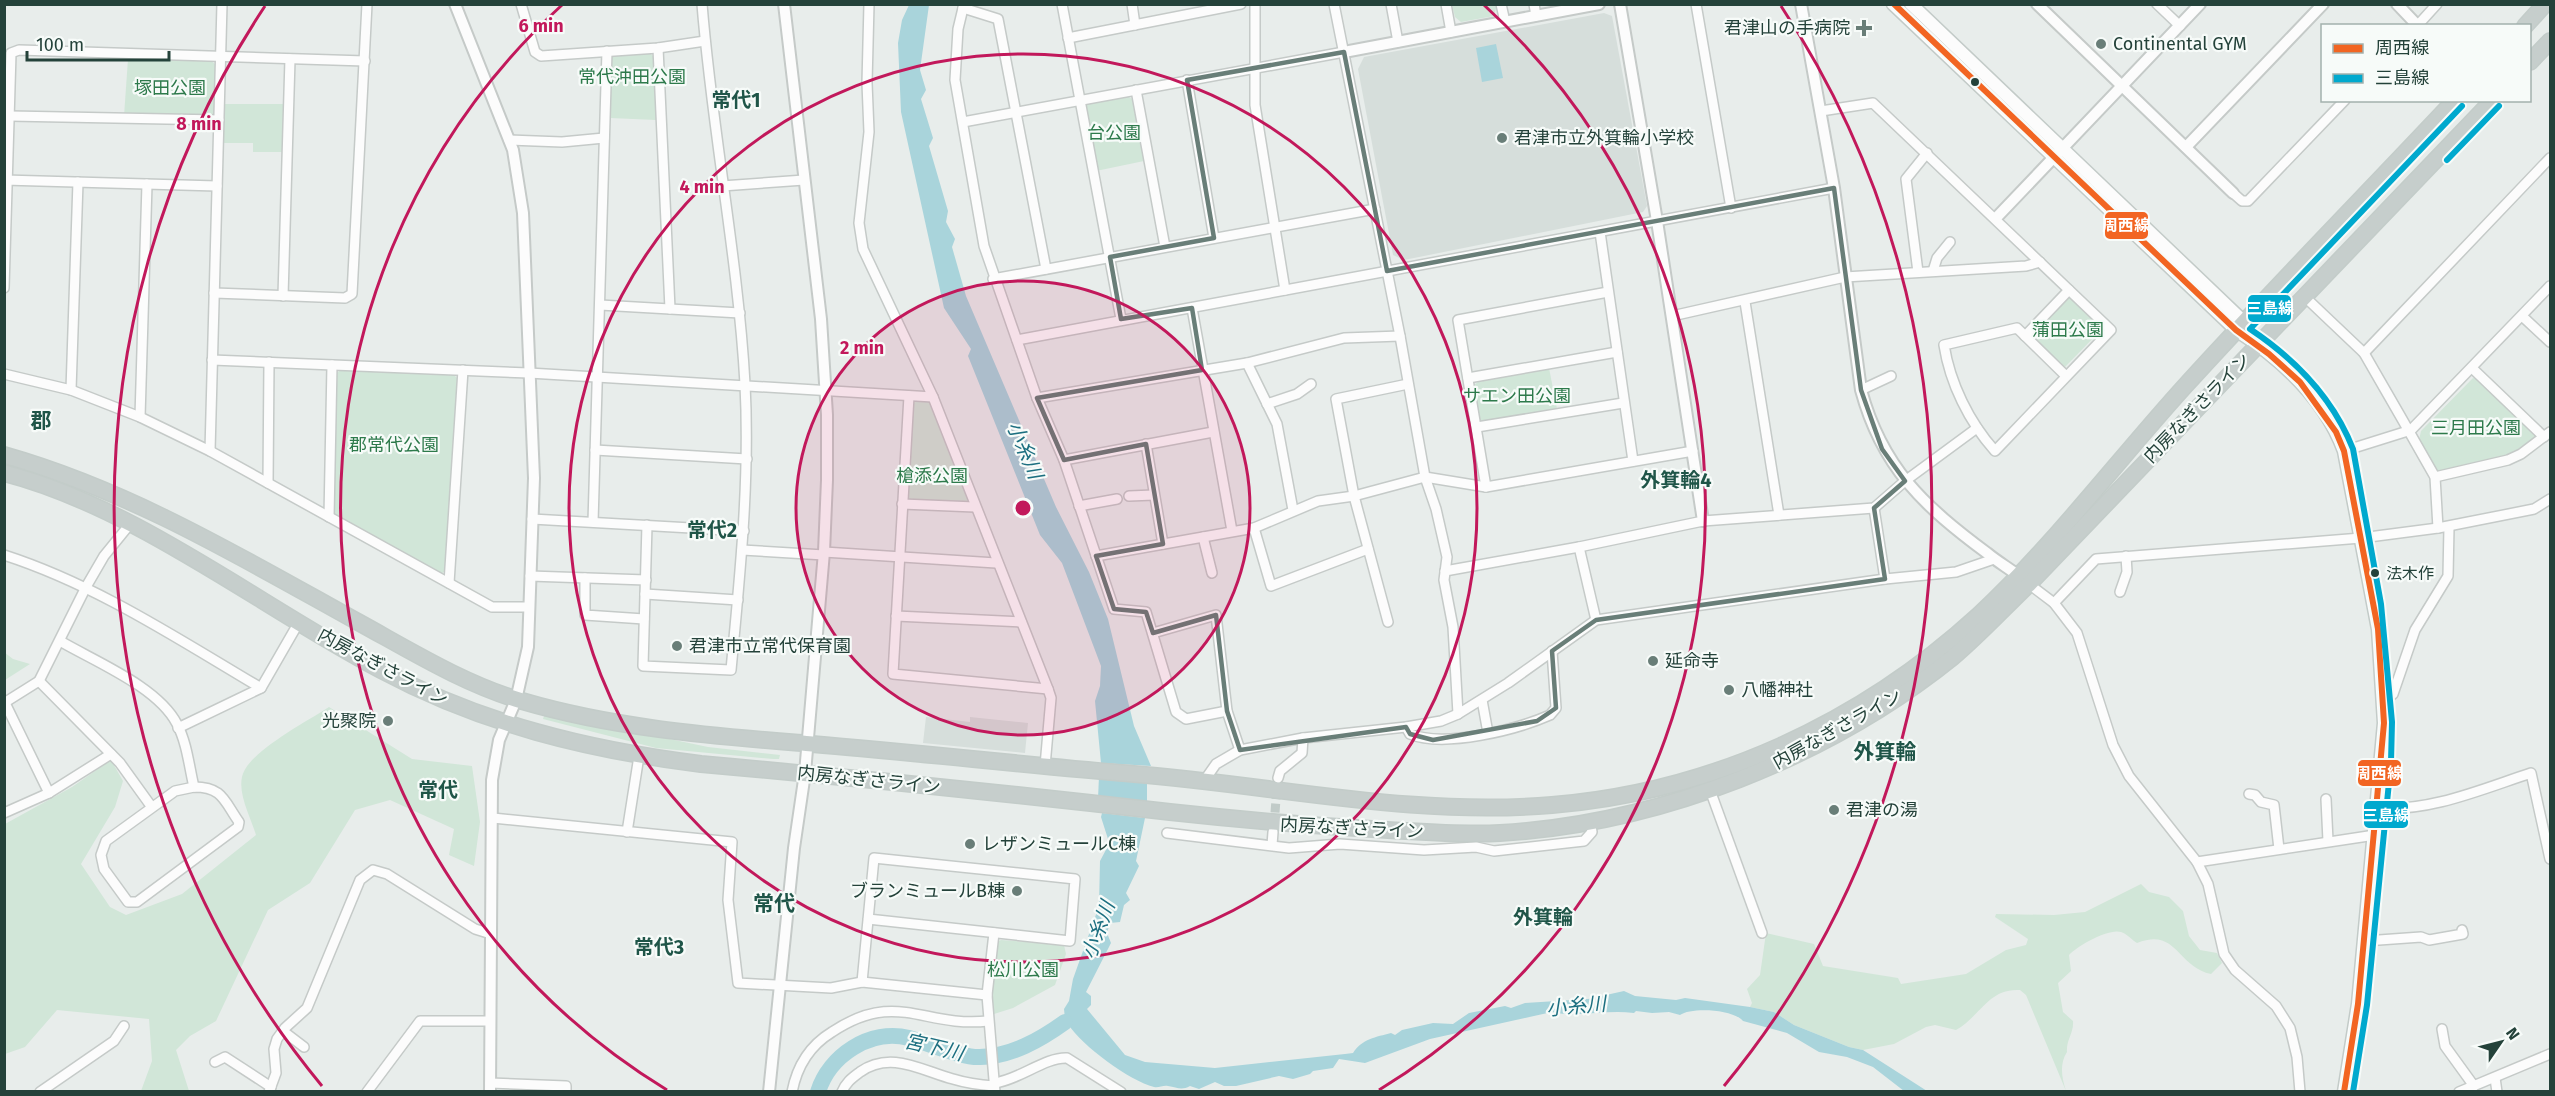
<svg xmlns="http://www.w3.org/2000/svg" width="2555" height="1096" viewBox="0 0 2555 1096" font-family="'Fira Sans','Noto Sans JP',sans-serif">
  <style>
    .built { fill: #d6dedb }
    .green { fill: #d1e6d8 }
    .water { fill: #a9d4db }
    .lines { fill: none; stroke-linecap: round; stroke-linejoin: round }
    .river { stroke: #a9d4db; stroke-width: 16 }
    .minor-tunnel { stroke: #c1cbc8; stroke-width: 9; stroke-dasharray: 9 4.5; stroke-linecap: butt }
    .minor-casing { stroke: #c5cac8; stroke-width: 12 }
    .tertiary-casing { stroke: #c5cac8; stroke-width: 14 }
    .secondary-casing { stroke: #c3cbc8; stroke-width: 15 }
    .trunk-casing { stroke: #c3ccc9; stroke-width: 18 }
    .minor { stroke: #fcfcfc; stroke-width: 9 }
    .tertiary { stroke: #fcfcfc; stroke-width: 10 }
    .secondary { stroke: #fcfcfc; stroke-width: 12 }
    .trunk { stroke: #c6cecc; stroke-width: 15 }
    .bus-1-casing { stroke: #f7fbf9; stroke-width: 10 }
    .bus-2-casing { stroke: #f7fbf9; stroke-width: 10 }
    .bus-1 { stroke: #f26522; stroke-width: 6 }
    .bus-2 { stroke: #00a9ce; stroke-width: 6 }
    .marked { fill: none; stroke: #697e78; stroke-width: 4.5; stroke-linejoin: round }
    .ring { fill: none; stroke: #c2185b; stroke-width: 3 }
    .poi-dot { fill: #697e78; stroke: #f7fbf9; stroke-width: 2 }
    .bus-dot { fill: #24423a; stroke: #f7fbf9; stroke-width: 2 }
    .labels { text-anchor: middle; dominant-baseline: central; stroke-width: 4.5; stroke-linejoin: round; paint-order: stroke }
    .bus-label { font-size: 16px; fill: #24423a; stroke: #f7fbf9; text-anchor: start }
    .poi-label { font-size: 18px; fill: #24423a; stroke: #f7fbf9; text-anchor: start }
    .park-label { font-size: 18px; fill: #2d7a4b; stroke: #f7fbf9 }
    .street-label { font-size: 18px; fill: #24423a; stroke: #f7fbf9 }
    .neighbourhood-label { font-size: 20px; font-weight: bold; fill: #1f5548; stroke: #f7fbf9 }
    .water-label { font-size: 20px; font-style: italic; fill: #1c6f80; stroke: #f7fbf9 }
    .quarter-label { font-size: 21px; font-weight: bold; fill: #1f5548; stroke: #f7fbf9 }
    .centre { fill: #c2185b; stroke: #f7fbf9; stroke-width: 3 }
    .ring-label { font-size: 18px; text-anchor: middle; font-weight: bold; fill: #c2185b; stroke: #f7fbf9; stroke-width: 4.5; stroke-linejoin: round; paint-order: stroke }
    .line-badge { stroke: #f7fbf9; stroke-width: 2 }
    .badge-label { font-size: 16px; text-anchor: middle; font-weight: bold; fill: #fff }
  </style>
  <rect width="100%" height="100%" fill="#e8edeb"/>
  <g class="built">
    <path d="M1604,13L1612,16L1647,206L1643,212L1404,260L1393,255L1358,69L1364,57Z"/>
    <path d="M926,717L970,722V717L1028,723L1025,753L923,743Z"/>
  </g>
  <g class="green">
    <path d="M1452,5H1497L1494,16L1461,22L1455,17Z"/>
    <path d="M650,53L654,57L656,120L610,118V60L613,56Z"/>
    <path d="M128,59L210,60L216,65L214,114L212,117L124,116Z"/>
    <path d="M1127,96L1132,99L1144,161L1096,171L1084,104Z"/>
    <path d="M223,104H283V152H253V143H223Z"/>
    <path d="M2070,296L2102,329L2065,367L2031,336Z"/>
    <path d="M1549,368L1557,409L1484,423L1479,420L1474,385L1478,382Z"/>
    <path d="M341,370L454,375L457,378L445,571L441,574L333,513L335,374Z"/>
    <path d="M2473,378L2477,379L2535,433L2536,439L2512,455L2437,473L2419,440L2421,431Z"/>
    <path d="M926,400L930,403L968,501L966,504L909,501L906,497L911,403Z"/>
    <path d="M4,652L13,659L30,664L5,680Z"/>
    <path d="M329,707L412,759L472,766L480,822L474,866L449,855L454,829L390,800L355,810L310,883L268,910L216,1021L190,1036L176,1050L189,1091H141L152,1061L149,1019L57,1010L25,1047L5,1054V824L72,787L111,760L123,781L115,807L81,864L110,907L126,915L182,894L256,835C251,818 238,795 242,777C246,753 308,721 329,707Z"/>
    <path d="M545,713L708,747L780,755L779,759H773L656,748L543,719Z"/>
    <path d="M2141,884L2149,892L2169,897L2183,911L2189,936L2200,950L2217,953L2222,963L2211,974C2177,967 2177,927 2137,943C2132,940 2126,933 2121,932C2109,928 2077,946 2069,955L2071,971L2058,983L2063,1012L2073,1021C2074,1033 2066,1040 2067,1052C2059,1064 2062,1079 2066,1091L2026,995L2020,990C1988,988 1981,1016 1956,1030L1935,1025L1926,1027L1894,1044L1863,1050L1849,1047L1794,1025L1774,1012L1750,1007L1752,1003L1747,989L1760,975L1766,933L1814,944L1823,966L1898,978L1901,984L1966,974L2006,950L2026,945L2028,939L1995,917L1996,914L2054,915L2085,912Z"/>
    <path d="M1001,940L1064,945L1066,954L1055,985L1013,1008L994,1014L992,996L997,942Z"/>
  </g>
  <g class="water">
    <path d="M909,5H929L920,70L926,90L921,99L933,138L929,146L948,211L946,222L955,239L952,247L966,296L1056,507L1089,572L1108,619L1134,726L1151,766L1101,763L1095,701L1100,686L1101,666L1062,563L1040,535L968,356L971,349L944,308L901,112L898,43L902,20Z"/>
    <path d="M1496,44L1503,78L1482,82L1476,48Z"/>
    <path d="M1099,776L1147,781V804L1098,799Z"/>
    <path d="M1102,813L1145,818L1136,861L1139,866L1126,893L1130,900L1124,905L1120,922L1110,923L1107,933L1111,943L1086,992L1091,996V1005L1087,1009L1125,1055L1145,1062L1215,1068L1345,1054L1353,1053C1362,1039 1376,1037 1391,1033L1395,1035L1402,1030L1433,1023L1453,1024L1469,1013L1505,1006L1511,1008L1525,1003L1588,999L1624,991L1635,996L1676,1000L1685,998L1750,1007L1774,1012L1794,1025L1849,1047L1863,1050L1927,1091H1904L1873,1067L1847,1057L1819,1052L1787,1033L1743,1021C1733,1009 1691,1007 1680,1015L1669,1012L1652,1013L1636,1011L1634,1013C1606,1009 1578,1018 1552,1012L1430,1039L1365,1063L1339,1059L1333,1068L1313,1071L1310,1074L1293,1079L1279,1076L1236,1086H1224L1215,1082L1199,1089L1190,1086C1181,1091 1177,1087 1168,1086C1163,1085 1159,1088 1154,1087C1130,1081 1082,1046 1068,1024L1048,1034L1053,1024L1065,1019L1064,1009L1069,1001L1073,979L1099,906L1100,861L1108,846V839L1101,817Z"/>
  </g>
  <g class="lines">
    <path class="river" d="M818,1092C829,1056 870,1028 909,1038C929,1043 961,1058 980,1057C1012,1056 1040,1040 1065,1022"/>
    <path class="minor-tunnel" d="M1274,826L1277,786"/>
    <g class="minor-casing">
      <g id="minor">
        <path d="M521,4L535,52L541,56L658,48L705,41"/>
        <path d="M869,4L867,83L869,132L859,223L863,249L933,397L1048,689L1051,698L1045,766"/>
        <path d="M964,4L958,29L955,80L984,246L1037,398L1064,460L1114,609L1146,612L1176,712L1186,719L1227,711"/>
        <path d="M1062,4L1121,319"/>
        <path d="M1132,4L1135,25"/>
        <path d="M1255,4V105L1285,290"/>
        <path d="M1334,4L1400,336L1425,477L1436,509L1447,557L1444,580L1453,627L1458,714"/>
        <path d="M1391,4L1398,42"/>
        <path d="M1446,4L1451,32"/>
        <path d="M1501,4L1505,22"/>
        <path d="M1534,4L1536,16"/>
        <path d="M1696,4L1731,208"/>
        <path d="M2157,4L2180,26"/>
        <path d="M963,8L998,19L1046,269"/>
        <path d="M2417,26L2437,4"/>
        <path d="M1068,38L1241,4"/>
        <path d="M658,48L670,309"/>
        <path d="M1187,80L1214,238"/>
        <path d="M1136,90L1165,247"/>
        <path d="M1821,111L1873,103L2111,330L1995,451C1969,422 1950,383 1944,345L2017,328L2066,376"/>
        <path d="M10,116L219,120"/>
        <path d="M963,122L1344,52"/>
        <path d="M509,140L562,142L604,138"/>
        <path d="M4,180L217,186"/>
        <path d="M722,186L804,180"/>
        <path d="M2233,193L2242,201H2248L2345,100"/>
        <path d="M1600,232L1633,461"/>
        <path d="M1933,271L1937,258L1950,242"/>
        <path d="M1918,272L1906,179L1927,153"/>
        <path d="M993,279L1375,209"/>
        <path d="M4,288L11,53L19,50L365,61"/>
        <path d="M214,293L345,298L352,294L367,4"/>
        <path d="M283,296L290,59"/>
        <path d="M2305,297L2364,353L2402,419L2435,477L2438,528"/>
        <path d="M1745,302L1779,515"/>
        <path d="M600,305L740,313"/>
        <path d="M1192,308L1232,531"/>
        <path d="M1672,316L1845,277L2026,266L2040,262"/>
        <path d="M2522,316L2550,342"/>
        <path d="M2025,336L2069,290"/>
        <path d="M1017,340L1834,188"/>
        <path d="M2364,353L2550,158"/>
        <path d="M212,360L529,373L933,397"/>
        <path d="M1247,363L1277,424L1293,510"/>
        <path d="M2472,368L2544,437"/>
        <path d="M4,374L71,390L140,417L210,451L492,607H529"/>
        <path d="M1468,378L1617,352"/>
        <path d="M71,390L78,182"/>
        <path d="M1861,390L1891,376"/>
        <path d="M909,396L893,674L1048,689"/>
        <path d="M1037,398L1247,363L1344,338L1400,336"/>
        <path d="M1267,404L1297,394L1311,384"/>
        <path d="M140,417L147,184"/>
        <path d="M1477,427L1623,403"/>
        <path d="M1146,444L1163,544"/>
        <path d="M595,450L747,459"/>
        <path d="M210,451L222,4"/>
        <path d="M2344,451L2411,430L2550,286"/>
        <path d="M1064,460L1213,432"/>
        <path d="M2435,477L2508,460L2521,454L2550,432"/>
        <path d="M268,483L269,362"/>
        <path d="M1486,487L1458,320L1608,292"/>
        <path d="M1129,496L1154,495"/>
        <path d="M902,504L975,507"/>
        <path d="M1079,506L1117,499"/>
        <path d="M1874,508L1885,579"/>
        <path d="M329,517L332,365"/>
        <path d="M532,519L744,531"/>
        <path d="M593,522L607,51"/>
        <path d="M647,525L643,666L731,670C740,574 750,480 745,384C738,257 712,131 702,4"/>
        <path d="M1254,528L1271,586L1368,549"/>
        <path d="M1203,537L1212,573"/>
        <path d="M1579,547L1596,620"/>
        <path d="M742,550L824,555"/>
        <path d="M824,552L996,563"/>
        <path d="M4,555C97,585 178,639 261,688"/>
        <path d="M1096,556L1254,528L1318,501L1354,496L1425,477L1486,487L1693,451"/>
        <path d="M1445,571L1579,547L1703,521L1874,508L1905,481L1977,428"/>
        <path d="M530,576L646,580"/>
        <path d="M585,578V615L644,619"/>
        <path d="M449,583L463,370"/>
        <path d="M2029,584L2054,603L2077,633L2113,745L2129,776L2197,862L2208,884L2224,954L2235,970L2276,1006L2290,1028L2297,1057L2300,1092"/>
        <path d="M2120,592L2127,572L2126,556"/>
        <path d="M645,594L738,600"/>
        <path d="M2054,603L2096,559L2361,538L2438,528L2534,509L2550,499"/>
        <path d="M896,616L1021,622"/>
        <path d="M1388,622L1354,496L1336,399L1408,384"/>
        <path d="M1153,633L1216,615L1227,711L1240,750"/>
        <path d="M60,641C96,662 158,687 177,724C187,743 189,766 194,787"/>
        <path d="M39,681L120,763L151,806"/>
        <path d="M1482,700L1488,733"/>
        <path d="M2383,702L2393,694L2415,630L2448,576L2449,527"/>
        <path d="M4,703L39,681L86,587L104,556L130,524"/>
        <path d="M5,703L49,793"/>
        <path d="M1406,727L1410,734C1444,748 1516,730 1550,715L1556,708L1552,651"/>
        <path d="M178,728L261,688L299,622"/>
        <path d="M1278,778L1280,771L1302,753L1303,738"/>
        <path d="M1204,781L1216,764L1240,750L1303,738L1406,727L1441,721L1458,714L1508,683L1596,620L1885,579L1956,572L1994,559"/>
        <path d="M194,787C223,787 224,801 239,822L238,827L137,902H128L104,869L101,855L106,841L175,791Z"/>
        <path d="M1710,790L1762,933"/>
        <path d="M2249,794L2255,795L2261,802L2274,805L2279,849"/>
        <path d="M2326,799L2328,841"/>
        <path d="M2378,808C2430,812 2482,789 2531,773L2550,859"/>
        <path d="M4,813L49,793L111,754"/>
        <path d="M493,818L732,842L728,900L738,983L831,988L862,982L987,995"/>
        <path d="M627,832L639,756"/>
        <path d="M1167,833L1289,848L1340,844L1424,850L1476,847L1494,851L1584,841L1592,832L1590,820"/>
        <path d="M1272,845L1273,832"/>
        <path d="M2197,862L2375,835"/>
        <path d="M994,933L987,995L995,1092"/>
        <path d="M2365,941L2421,937L2429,940L2463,934L2462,930"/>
        <path d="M862,982L874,858L1075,879L1070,941L868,919"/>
        <path d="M2442,1029L2445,1046L2474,1086"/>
        <path d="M283,1031L304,1047"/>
        <path d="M215,1062L225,1057L271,1087"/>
        <path d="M2495,1078L2497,1092"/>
        <path d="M490,1083L566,1086V1092"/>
        <path d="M994,1083C1019,1080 1045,1057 1067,1058L1121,1092"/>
        <path d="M40,1092L114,1041L124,1026"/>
        <path d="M269,1092L276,1073L274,1049L277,1039L285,1028L307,1008L360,880L373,870L387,874L475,929L491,934"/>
        <path d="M367,1092L420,1021H489"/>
        <path d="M792,1092C797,1066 809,1046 832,1032C897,989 923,1028 988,1021"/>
        <path d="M842,1092C846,1082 852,1078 860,1072C891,1050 922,1071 953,1079C966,1083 980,1085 994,1086"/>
        <path d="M2459,1092L2550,1054"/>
      </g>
    </g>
    <g class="tertiary-casing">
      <g id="tertiary">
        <path d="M455,4L513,150L523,213L534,478L528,647L516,700L499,740L492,780L490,1092"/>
        <path d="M1620,4L1657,221L1703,521"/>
        <path d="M1801,4L1834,188L1861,390C1882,468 1924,506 1987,553C1999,563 2012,570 2024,580"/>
        <path d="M2037,4L2233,193"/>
        <path d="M2397,4L2417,25"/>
        <path d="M1344,52L1599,4"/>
        <path d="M2186,147L2323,4"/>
        <path d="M1996,218L2200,4"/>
        <path d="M769,1092L794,848L805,773L824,552L827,480V415L821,319L784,4"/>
      </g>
    </g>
    <g class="secondary-casing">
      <g id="secondary">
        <path d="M1893,4L2236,330C2281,359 2325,399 2344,451L2378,629L2384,723L2358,1004L2344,1092"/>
        <path d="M1911,4L2243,321L2248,329"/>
      </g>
    </g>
    <g class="trunk-casing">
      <g id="trunk">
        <path d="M2525,26L2545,4"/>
        <path d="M2530,62L2550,41"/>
        <path d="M4,455C131,491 244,559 358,622C411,651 464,684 522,701C617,729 715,736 812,744C920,753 1026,765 1134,774C1273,785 1412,817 1552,805C1712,792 1861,723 1979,615C2053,546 2117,461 2185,386C2273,289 2365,196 2455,100"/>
        <path d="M4,473C136,507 261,607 381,670C482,724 588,750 701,764C857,778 1014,794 1170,812C1243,820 1315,826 1388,830C1425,832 1463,835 1500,833C1659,824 1829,757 1953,657C1980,634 2004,608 2029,584L2493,100"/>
      </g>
    </g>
    <use href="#minor" class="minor"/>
    <use href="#tertiary" class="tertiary"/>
    <use href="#secondary" class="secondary"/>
    <use href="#trunk" class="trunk"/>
    <g class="bus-1-casing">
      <path id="bus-1" d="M1894,4L2236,330L2269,354L2300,382L2336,432L2344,451L2378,629L2384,723L2358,1004L2344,1092"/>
    </g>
    <g class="bus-2-casing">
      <g id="bus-2">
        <path d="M2447,160L2499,106"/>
        <path d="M2353,1092L2367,1005L2391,762L2392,722L2381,604L2353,449C2333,398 2295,359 2250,329L2462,106"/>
      </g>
    </g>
    <use href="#bus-1" class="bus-1"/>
    <use href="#bus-2" class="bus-2"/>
  </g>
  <path class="marked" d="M1344,52L1387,271L1834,188L1861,390L1882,449L1905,481L1874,508L1885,579L1596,620L1552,651L1556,708L1537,721L1433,740L1410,734L1406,727L1240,750L1227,711L1216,615L1153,633L1146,612L1114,609L1096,556L1163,544L1146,444L1064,460L1037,398L1202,370L1192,308L1121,319L1110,257L1214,238L1187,80Z"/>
  <circle cx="1023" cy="508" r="227" fill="#c2185b" fill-opacity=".12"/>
  <g class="ring">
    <circle cx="1023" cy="508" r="227"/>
    <circle cx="1023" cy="508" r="454"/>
    <path d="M667 1090A682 682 0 0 1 562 5M1484 5A682 682 0 0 1 1379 1090"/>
    <path d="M322 1086A909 909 0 0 1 265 6M1781 6A909 909 0 0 1 1724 1086"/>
  </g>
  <g class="poi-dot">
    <path d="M1861 19h6v6h6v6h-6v6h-6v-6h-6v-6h6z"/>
    <circle cx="2101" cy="44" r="6"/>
    <circle cx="1502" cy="138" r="6"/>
    <circle cx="677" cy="646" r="6"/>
    <circle cx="1653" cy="661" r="6"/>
    <circle cx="1729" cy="690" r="6"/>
    <circle cx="388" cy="721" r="6"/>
    <circle cx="1834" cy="810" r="6"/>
    <circle cx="970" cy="844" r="6"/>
    <circle cx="1017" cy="891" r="6"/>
  </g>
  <g class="bus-dot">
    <circle cx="1975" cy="82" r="5"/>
    <circle cx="2375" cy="573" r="5"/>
  </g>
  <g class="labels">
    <g class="bus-label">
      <text x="2386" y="573">法木作</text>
    </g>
    <g class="poi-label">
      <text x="1850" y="28" text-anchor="end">君津山の手病院</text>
      <text x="2113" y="44">Continental GYM</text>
      <text x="1514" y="138">君津市立外箕輪小学校</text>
      <text x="689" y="646">君津市立常代保育園</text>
      <text x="1665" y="661">延命寺</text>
      <text x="1741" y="690">八幡神社</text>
      <text x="376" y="721" text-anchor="end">光聚院</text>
      <text x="1846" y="810">君津の湯</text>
      <text x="982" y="844">レザンミュールC棟</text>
      <text x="1005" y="891" text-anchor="end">ブランミュールB棟</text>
    </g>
    <g class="park-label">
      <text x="632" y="77">常代沖田公園</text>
      <text x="170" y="88">塚田公園</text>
      <text x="1114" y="133">台公園</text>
      <text x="2068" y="330">蒲田公園</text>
      <text x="1517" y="396">サエン田公園</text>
      <text x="2476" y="428">三月田公園</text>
      <text x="394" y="445">郡常代公園</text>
      <text x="932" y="476">槍添公園</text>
      <text x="1023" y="970">松川公園</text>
    </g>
    <g class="street-label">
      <text transform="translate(2197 408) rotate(-46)">内房なぎさライン</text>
      <text transform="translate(383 667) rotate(28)">内房なぎさライン</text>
      <text transform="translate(1837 729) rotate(-29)">内房なぎさライン</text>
      <text transform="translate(869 780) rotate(6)">内房なぎさライン</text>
      <text transform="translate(1352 828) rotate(3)">内房なぎさライン</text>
    </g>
    <g class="neighbourhood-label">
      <text x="736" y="100">常代1</text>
      <text x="1676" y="480">外箕輪4</text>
      <text x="712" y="530">常代2</text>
      <text x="438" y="790">常代</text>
      <text x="1543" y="917">外箕輪</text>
      <text x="659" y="947">常代3</text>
    </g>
    <g class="water-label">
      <text transform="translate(1025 450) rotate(67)">小糸川</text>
      <text transform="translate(1098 930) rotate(-70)">小糸川</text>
      <text transform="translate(1576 1006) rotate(-5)">小糸川</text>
      <text transform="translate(934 1047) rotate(13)">宮下川</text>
    </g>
    <g class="quarter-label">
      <text x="41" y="421">郡</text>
      <text x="1885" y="752">外箕輪</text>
      <text x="774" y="904">常代</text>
    </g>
  </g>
  <circle cx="1023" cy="508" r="9" class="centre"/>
  <g class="ring-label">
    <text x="541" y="32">6 min</text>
    <text x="199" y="130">8 min</text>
    <text x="702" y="193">4 min</text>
    <text x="862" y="354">2 min</text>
  </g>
  <g class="line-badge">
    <rect x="2104" y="211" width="45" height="29" rx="6" fill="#f26522"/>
    <rect x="2247" y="294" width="45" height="29" rx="6" fill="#00a9ce"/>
    <rect x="2357" y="759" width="45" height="28" rx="6" fill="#f26522"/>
    <rect x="2363" y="800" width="46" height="29" rx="6" fill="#00a9ce"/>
  </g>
  <g class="badge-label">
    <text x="2126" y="231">周西線</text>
    <text x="2270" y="314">三島線</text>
    <text x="2379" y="779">周西線</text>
    <text x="2386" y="821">三島線</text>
  </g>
  <rect width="2555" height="1096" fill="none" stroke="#24423a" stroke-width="12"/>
  <rect x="2321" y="24" width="210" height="78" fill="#f7fbf9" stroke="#a3b1ad" stroke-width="1.5"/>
  <rect x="2333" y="44" width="30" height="9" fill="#f26522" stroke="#a3b1ad" stroke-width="1.5"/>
  <text x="2375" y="54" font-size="18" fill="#24423a">周西線</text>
  <rect x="2333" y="74" width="30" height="9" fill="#00a9ce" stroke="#a3b1ad" stroke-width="1.5"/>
  <text x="2375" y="84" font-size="18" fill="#24423a">三島線</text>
  <g transform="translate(2501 1042) rotate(55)" stroke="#f7fbf9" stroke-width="4.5" paint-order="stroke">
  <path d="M0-4.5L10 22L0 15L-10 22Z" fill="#24423a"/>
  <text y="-9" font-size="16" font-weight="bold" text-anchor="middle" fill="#24423a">N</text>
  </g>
  <path d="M27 51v9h142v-9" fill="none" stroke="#24423a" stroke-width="3"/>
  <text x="36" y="51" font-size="18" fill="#24423a" stroke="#f7fbf9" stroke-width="4.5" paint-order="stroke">100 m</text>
</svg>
